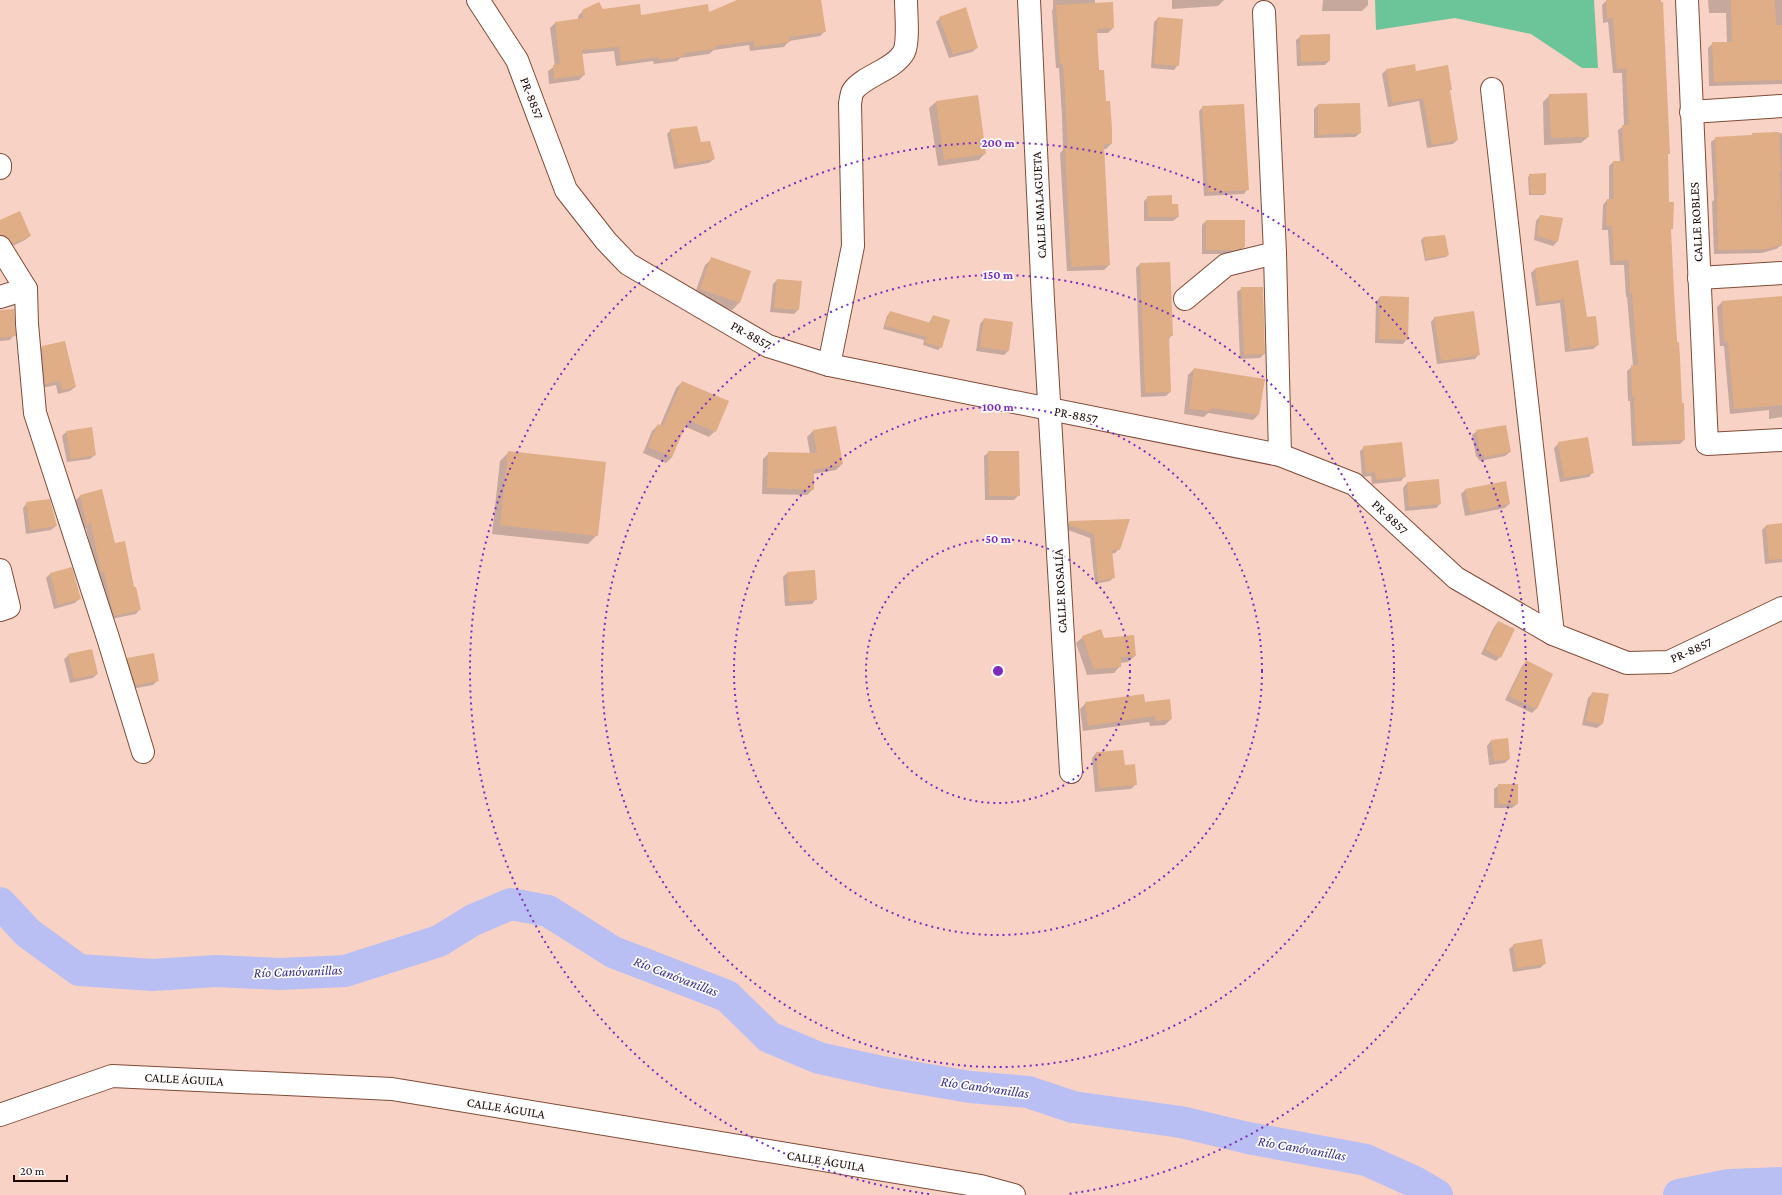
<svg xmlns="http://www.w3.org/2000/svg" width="1782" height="1195" viewBox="0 0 1782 1195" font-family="'Crimson Pro',serif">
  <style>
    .green { fill: #6cc598 }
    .shadow { fill: #0003 }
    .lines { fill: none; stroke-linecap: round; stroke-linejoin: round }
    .river { stroke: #babff3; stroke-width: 32 }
    .building { fill: #e0ae86 }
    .minor-casing { stroke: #804b38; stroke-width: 24 }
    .minor { stroke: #fff; stroke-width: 22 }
    .ring { fill: none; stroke: #7b2cbf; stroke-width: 2; stroke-dasharray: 2 4 }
    .labels { text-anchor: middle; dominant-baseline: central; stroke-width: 3.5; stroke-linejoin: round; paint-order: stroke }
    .street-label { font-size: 13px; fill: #1b0702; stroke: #fdfdfd }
    .water-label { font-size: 14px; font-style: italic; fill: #372f8f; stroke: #fdfdfd }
    .centre { fill: #7b2cbf; stroke: #fdfdfd; stroke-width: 2 }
    .ring-label { font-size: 12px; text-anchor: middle; font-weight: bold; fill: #7b2cbf; stroke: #fdfdfd; stroke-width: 3.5; stroke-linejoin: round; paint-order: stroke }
  </style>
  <rect width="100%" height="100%" fill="#f8d2c5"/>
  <path class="green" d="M1375,0H1594L1598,68H1582L1531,34L1455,18L1376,30Z"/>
  <g class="shadow">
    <path d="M746,0H820L825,31L820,36L789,41L784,47L750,51L749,45L714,50L709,54L680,58L677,61L654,64L653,61L616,66L614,51L581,54L584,75L579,80L549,84L548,71L555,66L550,28L555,23L578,20V16L583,11L602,10L641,16L709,14Z"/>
    <path d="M1053,0H1095V4L1113,28L1108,33H1096L1099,71L1111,144L1106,149H1103L1109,265L1104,270L1067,271L1060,153L1063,150L1062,116L1059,68H1056L1052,11L1053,9Z"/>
    <path d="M1172,0H1224L1218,6L1172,9Z"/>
    <path d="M1323,0H1368V5L1362,11H1322Z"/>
    <path d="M1607,0H1660L1668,203L1672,228L1670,230L1673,291L1684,440L1680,444L1632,446L1630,401H1628L1627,371L1633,366L1627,297H1626L1624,265H1610L1608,230H1602L1603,205L1607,200H1609V166L1613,162H1620L1618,130L1624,126L1622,73H1613L1608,22L1603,23L1602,5Z"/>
    <path d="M1708,0H1782V84L1709,86L1708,48L1713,43H1727L1726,13H1709Z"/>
    <path d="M940,18L977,48L972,52L949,58L936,22Z"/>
    <path d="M1158,18L1178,65L1174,70L1151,68L1154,22Z"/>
    <path d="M1329,35V61L1325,65L1297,66L1296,40L1301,36Z"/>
    <path d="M1386,70L1415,72L1451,89L1449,92L1457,140L1453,144L1427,148L1419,101L1388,107L1382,74Z"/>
    <path d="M1550,95L1588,137L1581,143L1544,145L1543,102Z"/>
    <path d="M977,96L985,153L979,160L938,166L929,108L936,102Z"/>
    <path d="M1359,104L1360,133L1355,137L1314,138V109L1318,105Z"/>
    <path d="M1203,107L1248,189L1244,194L1204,196L1199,111Z"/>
    <path d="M671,130L700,143L714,159L709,163L674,169L667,134Z"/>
    <path d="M1782,133V245L1776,249L1762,253L1714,254L1712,202L1714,200L1711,142L1716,138Z"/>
    <path d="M1530,175L1545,193L1544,195H1529L1528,177Z"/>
    <path d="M1148,197L1171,205L1178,217L1173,221H1144V201Z"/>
    <path d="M1540,216L1557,242L1553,246L1534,240L1536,221Z"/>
    <path d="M0,221L30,236L25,240L8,248L0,240Z"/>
    <path d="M1206,221L1244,247L1240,251L1230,254H1202V225Z"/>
    <path d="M1423,238L1448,255L1446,257L1425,261L1421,240Z"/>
    <path d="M712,259L750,272L739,303L732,310L694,296L705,265Z"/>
    <path d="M1169,263L1172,335L1168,340L1170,392L1166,396L1141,397L1136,268L1140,264Z"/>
    <path d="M1535,269L1586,318L1598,345L1593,349L1565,352L1560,303L1536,306L1531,273Z"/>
    <path d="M777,280L801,282L798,310L794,314L770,312L773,284Z"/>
    <path d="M1242,288L1264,354L1260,358L1240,359L1237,292Z"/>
    <path d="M1380,297L1407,339L1403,344L1375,343L1376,302Z"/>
    <path d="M1782,298V417L1769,419V410L1730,414L1724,346H1720L1717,307L1722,302Z"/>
    <path d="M0,311L14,335L10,340L0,341Z"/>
    <path d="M890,312L929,323L933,316L941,347L938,350L923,345L924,340L883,329L887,316Z"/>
    <path d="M1435,317L1479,354L1475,359L1437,364L1431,322Z"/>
    <path d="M984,319L1012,323L1008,351L1004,355L976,351L980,324Z"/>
    <path d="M64,342L75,387L70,391L58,394L56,385L41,388L38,351L42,347Z"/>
    <path d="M1194,369L1258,415L1253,420L1208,413L1204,417L1184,414L1188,375Z"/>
    <path d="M682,382L715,431L709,437L684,426L672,457L666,463L643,453L652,431L658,425L660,426L676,388Z"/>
    <path d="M91,428L95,455L90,459L67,462L62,436L66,432Z"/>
    <path d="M813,431L842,464L836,470L813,474V489L807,495L762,494L763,459L769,453L810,454L807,437Z"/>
    <path d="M1477,431L1510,452L1505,456L1480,461L1476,456L1472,435Z"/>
    <path d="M1559,443L1593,472L1589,477L1560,482L1554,448Z"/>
    <path d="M1364,447L1405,476L1401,481L1372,484L1371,476L1362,477L1360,451Z"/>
    <path d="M509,452L597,535L588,544L492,534L500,461Z"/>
    <path d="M989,452L1019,495L1014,500H985L984,456Z"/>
    <path d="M1407,483L1440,504L1436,508L1405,511L1403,488Z"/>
    <path d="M1465,490L1509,504L1505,508L1465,516L1461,494Z"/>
    <path d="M80,496L114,544L134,589L140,609L136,614L110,619L100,576H97L86,528H83L76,500Z"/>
    <path d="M27,503L56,526L51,530L26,534L23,508Z"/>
    <path d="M1128,520L1119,549L1115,553L1111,554L1114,577L1110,581L1095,584L1090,538L1065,529V526L1069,522Z"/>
    <path d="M1782,524V562L1765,564L1762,530L1766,526Z"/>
    <path d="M787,573L816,599L812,604L785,606L783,577Z"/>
    <path d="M50,574L79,599L75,603L54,609L46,578Z"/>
    <path d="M1498,622L1500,657L1496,661L1481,654L1494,627Z"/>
    <path d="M1083,637L1103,639L1135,656L1128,662L1120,663V666L1114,673L1087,675L1076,643Z"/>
    <path d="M69,655L97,674L93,678L70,683L64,659Z"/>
    <path d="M128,659L158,680L153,685L131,689L123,663Z"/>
    <path d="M1526,662L1552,674L1536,709L1532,713L1505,700L1522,666Z"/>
    <path d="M1593,693L1607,694L1602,724L1597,728L1582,725L1588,698Z"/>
    <path d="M1086,703H1144L1171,719L1165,725L1150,726L1149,722L1083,731L1080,709Z"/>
    <path d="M1491,741L1509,759L1505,763L1489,765L1487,746Z"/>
    <path d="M1096,753L1124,766L1136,784L1131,789L1095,792L1092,758Z"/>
    <path d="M1499,785L1517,804L1512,808H1494V789Z"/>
    <path d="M1514,945L1545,963L1540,968L1513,972L1509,949Z"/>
  </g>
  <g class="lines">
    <g class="river">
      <path d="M0,903L28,933L79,970L153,975L216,971L280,974L345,971L439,941L473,920L511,904L548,911L613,952L727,996L769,1037L819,1058L882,1072L970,1087L1028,1092L1073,1107L1181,1122L1248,1138L1366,1160L1415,1182L1437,1195"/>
      <path d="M1679,1195L1729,1185L1782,1183"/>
    </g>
  </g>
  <g class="building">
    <path d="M737,0H821L826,32L789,37L790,42L754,47V41L715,46V49L683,53L684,56L659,60L658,57L621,62L619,47L582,50L585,75L554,79L553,65L560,64L555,22L583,18L582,10L599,2L603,9L640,4L641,15L708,4L709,12Z"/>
    <path d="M1606,0H1661V2H1663L1670,154H1668L1669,202H1674L1673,229H1671L1674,291L1677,342H1679L1680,358L1682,403H1684L1685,440L1636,442L1634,397H1632L1631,365H1638L1632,293H1630L1629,260L1614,261L1612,226H1606L1607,199H1614L1613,161H1624L1622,125H1629L1626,69H1617L1613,18H1607Z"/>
    <path d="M1731,0H1775L1776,25H1782V80L1714,82L1712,42H1732Z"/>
    <path d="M1113,2L1114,28L1097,29L1099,70H1104L1106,101H1110L1112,128V144H1104L1110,265L1071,267L1065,147H1068L1066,111L1063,64H1060L1056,5Z"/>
    <path d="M966,7L978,48L953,54L939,17Z"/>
    <path d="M1158,17L1183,19L1179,66L1154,64Z"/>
    <path d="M1330,34V61L1301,62L1300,35Z"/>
    <path d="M1415,64L1416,71L1448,65L1452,90H1450L1458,140L1432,145L1423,98L1392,103L1386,69Z"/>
    <path d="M1587,93L1589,137L1551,138L1549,94Z"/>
    <path d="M978,95L986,154L944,160L936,101Z"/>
    <path d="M1360,103L1361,133L1318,135V104Z"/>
    <path d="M1244,104L1249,190L1208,192L1202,106Z"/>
    <path d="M697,126L701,142L710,141L715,159L678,165L670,129Z"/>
    <path d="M1779,132L1781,171H1780L1782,245L1767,249L1718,250L1717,196H1718L1715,137L1752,135V133Z"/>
    <path d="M1546,173V194H1531L1529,174Z"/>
    <path d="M1172,195V204H1178L1179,217H1148L1147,196Z"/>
    <path d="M20,211L31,236L13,244L6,236L0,235V220Z"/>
    <path d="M1540,215L1563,218L1558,242L1537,236Z"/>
    <path d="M1206,220H1245V247L1235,250H1206Z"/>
    <path d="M1445,235L1449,255L1426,259L1423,237Z"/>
    <path d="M711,257L751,271L740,303L700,289Z"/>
    <path d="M1578,260L1587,317L1596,316L1599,345L1570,349L1564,299L1540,303L1535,268Z"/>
    <path d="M1170,262L1173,336H1169L1171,392L1145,393L1140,263Z"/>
    <path d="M777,279L802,281L799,310L774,308Z"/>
    <path d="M1241,287H1263L1265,354L1244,355Z"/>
    <path d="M1380,296L1409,297L1408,340L1379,339Z"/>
    <path d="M1782,296V405L1734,409L1728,341L1724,342L1722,301Z"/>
    <path d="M14,309L16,336L0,338V310Z"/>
    <path d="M890,311L931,323L933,315L950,320L942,348L925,342L927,337L885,326Z"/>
    <path d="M1474,311L1480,355L1441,361L1434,317Z"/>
    <path d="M984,318L1013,322L1009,351L980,347Z"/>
    <path d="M65,341L76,387L62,390L60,381L45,384L42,346Z"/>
    <path d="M1194,368L1265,379L1259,415L1212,408L1211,411L1189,409Z"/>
    <path d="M682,381L729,401L716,432L688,420L672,457L648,447L658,424L663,426Z"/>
    <path d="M1506,425L1511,452L1485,457L1480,452L1476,430Z"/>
    <path d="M836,426L843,464L814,470V490L767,488L768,452L817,453L813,430Z"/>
    <path d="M92,427L96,455L71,459L66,431Z"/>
    <path d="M1588,437L1594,473L1564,478L1558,442Z"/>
    <path d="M1402,442L1406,477L1376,480L1375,472L1366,473L1363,446Z"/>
    <path d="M508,451L606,462L598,536L500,525Z"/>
    <path d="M988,451H1019L1020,496H989Z"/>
    <path d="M1439,479L1441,504L1409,507L1407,482Z"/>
    <path d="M1506,481L1510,504L1470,512L1465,489Z"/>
    <path d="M102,489L115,543L125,541L134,587H136L141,610L114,616L104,572H101L91,524L87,525L80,495Z"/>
    <path d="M50,499L57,526L30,530L26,502Z"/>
    <path d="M1130,519L1120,550H1112L1115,578L1098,581L1094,534L1069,525V521Z"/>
    <path d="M1782,523V559L1769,560L1766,525Z"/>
    <path d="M72,567L81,599L58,605L50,573Z"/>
    <path d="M815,570L817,600L789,602L787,572Z"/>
    <path d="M1498,621L1515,629L1501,658L1485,650Z"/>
    <path d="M1101,629L1104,638L1134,635L1136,656L1121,657V667L1094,669L1082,636Z"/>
    <path d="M92,649L98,674L74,679L68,654Z"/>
    <path d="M154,653L159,681L136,685L127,658Z"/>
    <path d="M1526,660L1553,674L1537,709L1509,696Z"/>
    <path d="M1592,692L1609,694L1603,724L1586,721Z"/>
    <path d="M1144,694L1145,702L1170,699L1172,719L1155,721V716L1088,726L1085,702Z"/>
    <path d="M1508,738L1510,759L1494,761L1491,740Z"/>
    <path d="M1123,750L1125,765L1135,764L1137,785L1099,788L1096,752Z"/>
    <rect x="1498" y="784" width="20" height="20"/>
    <path d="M1542,939L1546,964L1517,968L1513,944Z"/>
  </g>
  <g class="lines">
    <g class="minor-casing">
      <g id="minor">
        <path d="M478,0L517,60L566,190L606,241L628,264L768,346L829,365L1280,455L1354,484L1456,578L1553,634L1627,663L1669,662L1782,608"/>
        <path d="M1029,0L1043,300L1071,772"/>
        <path d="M1687,0L1707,444L1782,440"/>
        <path d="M1264,12L1275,253L1280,455"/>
        <path d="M1492,89L1553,634"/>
        <path d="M1691,112L1782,106"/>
        <path d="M0,165V168"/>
        <path d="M0,247L26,289L27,324L35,413L108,638L143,752"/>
        <path d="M1699,278L1782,273"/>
        <path d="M0,297L26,289"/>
        <path d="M1185,299L1226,265L1275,253"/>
        <path d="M829,365L853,246L850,103C851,100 851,94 853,91C863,76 894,70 904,52C909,41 906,13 906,0"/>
        <path d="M0,570L9,607L0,610"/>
        <path d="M0,1115L112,1076L392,1089L981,1186L1014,1195"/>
      </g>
    </g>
    <use href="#minor" class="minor"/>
  </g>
  <g class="ring">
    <circle cx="998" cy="671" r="132"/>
    <circle cx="998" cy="671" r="264"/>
    <circle cx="998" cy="671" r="396"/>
    <path d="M929 1194A528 528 0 1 1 1067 1194"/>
  </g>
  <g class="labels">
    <g class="street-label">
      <text transform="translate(532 98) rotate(69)">PR-8857</text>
      <text transform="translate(1039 205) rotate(-93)">CALLE MALAGUETA</text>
      <text transform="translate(1696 222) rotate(-93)">CALLE ROBLES</text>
      <text transform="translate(751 335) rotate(29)">PR-8857</text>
      <text transform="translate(1076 415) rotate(11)">PR-8857</text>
      <text transform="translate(1390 517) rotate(43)">PR-8857</text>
      <text transform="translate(1060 591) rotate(-93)">CALLE ROSALÍA</text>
      <text transform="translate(1691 650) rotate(-24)">PR-8857</text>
      <text transform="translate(184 1079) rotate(3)">CALLE ÁGUILA</text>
      <text transform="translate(506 1108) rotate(9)">CALLE ÁGUILA</text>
      <text transform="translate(826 1161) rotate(9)">CALLE ÁGUILA</text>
    </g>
    <g class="water-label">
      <text transform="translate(298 971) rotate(-2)">Río Canóvanillas</text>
      <text transform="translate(676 976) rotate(21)">Río Canóvanillas</text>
      <text transform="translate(985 1087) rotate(8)">Río Canóvanillas</text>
      <text transform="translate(1302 1148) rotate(10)">Río Canóvanillas</text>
    </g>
  </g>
  <circle cx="998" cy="671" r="6" class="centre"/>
  <g class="ring-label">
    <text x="998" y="147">200 m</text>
    <text x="998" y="279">150 m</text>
    <text x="998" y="411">100 m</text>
    <text x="998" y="543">50 m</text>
  </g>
  <path d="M14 1175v6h53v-6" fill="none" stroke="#1b0702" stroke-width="2"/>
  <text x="20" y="1175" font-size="12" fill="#1b0702" stroke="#fdfdfd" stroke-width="3" paint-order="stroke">20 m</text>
</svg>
